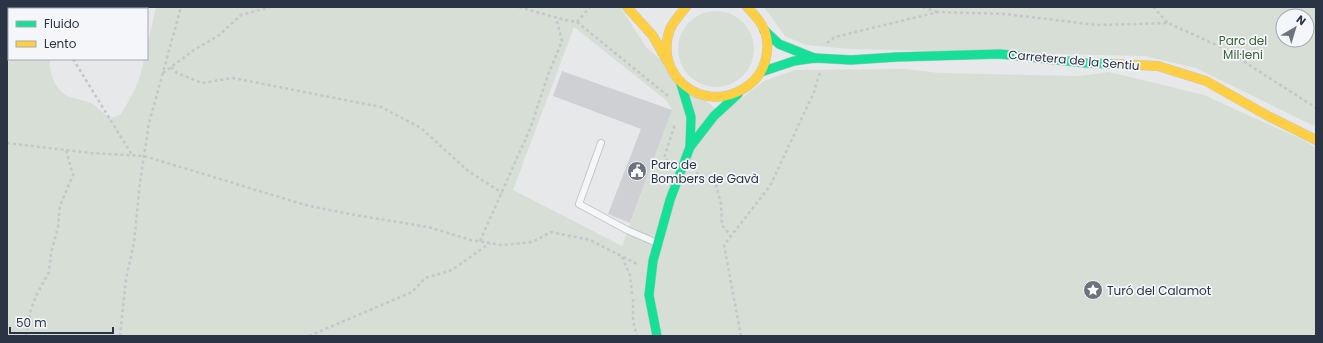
<svg xmlns="http://www.w3.org/2000/svg" width="1323" height="343" viewBox="0 0 1323 343" font-family="Poppins,sans-serif">
  <style>
    .green { fill: #d6ded6; fill-rule: evenodd }
    .building { fill: #ced0d3 }
    .lines { fill: none; stroke-linecap: round; stroke-linejoin: round }
    .lane-casing { stroke: #c4c6c8; stroke-width: 8 }
    .fast-casing { stroke: #c4c6c8; stroke-width: 10 }
    .slow-casing { stroke: #c4c6c8; stroke-width: 10 }
    .path { stroke: #c5c6ca; stroke-width: 2.5; stroke-dasharray: 3 3; stroke-linecap: butt }
    .lane { stroke: #f5f6f7; stroke-width: 6 }
    .fast { stroke: #16e098; stroke-width: 9 }
    .slow { stroke: #ffcf43; stroke-width: 9 }
    .labels { text-anchor: middle; dominant-baseline: central; stroke-width: 3.5; stroke-linejoin: round; paint-order: stroke }
    .park-label { font-size: 12px; fill: #3f6138; stroke: #f4f6f9 }
    .street-label { font-size: 12px; fill: #2b3445; stroke: #f4f6f9 }
    .poi-label { font-size: 12px; fill: #2b3445; stroke: #f4f6f9; text-anchor: start }
  </style>
  <rect width="100%" height="100%" fill="#e6e8ea"/>
  <g class="green">
    <path d="M7,7H61L62,9H9V59H50C49,74 55,91 70,97C77,99 84,100 91,103C98,107 103,114 111,118L120,115C132,97 141,80 144,59H147V47L156,7H620L646,47L721,114L764,81L795,70L906,69L939,73L1080,76L1109,72L1204,95L1303,140L1316,148V336H7ZM574,27L667,101L672,110L622,246L513,190Z"/>
    <path d="M764,7H1316V127L1196,68L1145,56L851,49L806,45L785,36ZM1283,16H1307V40H1283Z"/>
    <circle cx="716" cy="49" r="38"/>
  </g>
  <path class="building" d="M562,71L672,110L630,223L608,214L641,129L553,96Z"/>
  <g class="lines">
    <g class="lane-casing">
      <path id="lane" d="M601,143L579,204L627,230L657,243"/>
    </g>
    <g class="fast-casing">
      <g id="fast">
        <path d="M764,30L779,44L814,58"/>
        <path d="M761,72L794,61L815,58L851,60L897,57L1000,54L1086,63L1115,64"/>
        <path d="M681,84L691,117L690,147"/>
        <path d="M657,336L649,295L653,261L670,200L690,147L714,116L738,94"/>
      </g>
    </g>
    <g class="slow-casing">
      <g id="slow">
        <path d="M627,7L653,36L667,61"/>
        <path d="M686,7C680,14 674,21 670,29C653,75 702,114 743,89C755,82 763,72 766,58C771,35 763,23 747,7"/>
        <path d="M1115,64L1158,66L1206,81L1268,116L1316,140"/>
      </g>
    </g>
    <g class="path">
      <path d="M44,7L45,9"/>
      <path d="M519,7L565,20L577,22"/>
      <path d="M923,7L937,12"/>
      <path d="M1153,7L1168,23"/>
      <path d="M577,22L668,96"/>
      <path d="M577,22L590,7"/>
      <path d="M827,43L835,37L938,12L1005,14L1097,25L1168,23L1223,48L1316,108"/>
      <path d="M73,59L132,155"/>
      <path d="M171,67L177,73L202,83L233,78L381,107L421,128L467,170L502,193"/>
      <path d="M163,73L194,50L218,36L241,15L270,7"/>
      <path d="M7,143L91,153L144,156L309,206L355,215L428,227L471,240L502,245L532,242L551,232L590,240L637,264"/>
      <path d="M668,161L664,158L675,124"/>
      <path d="M696,173L715,181L721,204L722,225L731,236"/>
      <path d="M480,241L530,129L548,75L562,41L556,17"/>
      <path d="M622,257L630,275L632,294"/>
      <path d="M633,299V321L637,336"/>
      <path d="M26,336L31,309L37,294L49,272L51,253L58,227L60,206L73,175L66,150"/>
      <path d="M120,336L126,279L134,243L140,182L149,123L181,7"/>
      <path d="M309,336L412,292L425,278L452,270L490,243"/>
      <path d="M741,336L724,245L770,186L814,92L820,72"/>
    </g>
    <use href="#lane" class="lane"/>
    <use href="#fast" class="fast"/>
    <use href="#slow" class="slow"/>
  </g>
  <defs>
    <g id="civic-disc" transform="scale(1)"><circle r="9.5" fill="#6c737f" stroke="#f4f6f9"/><path d="M-.6-6.5H3V-4.5H.6V-3L4-1V1h2V6H-6V1h2V-1L-.6-3ZM-1.2 2.5V6h2.4V2.5Z" fill="#fff"/></g>
    <g id="sight-disc" transform="scale(1)"><circle r="9.5" fill="#6c737f" stroke="#f4f6f9"/><path d="M0-6L1.8-2.2L6-1.7L2.9 1.2L3.7 5.4L0 3.3L-3.7 5.4L-2.9 1.2L-6-1.7L-1.8-2.2Z" fill="#fff"/></g>
  </defs>
  <g fill-rule="evenodd">
    <use href="#civic-disc" x="637" y="171"/>
    <use href="#sight-disc" x="1093" y="290"/>
  </g>
  <g class="labels">
    <g class="park-label">
      <text x="1243" y="40">Parc del<tspan x="1243" dy="14">Mil·leni</tspan></text>
    </g>
    <g class="street-label">
      <text transform="translate(1074 60) rotate(5)">Carretera de la Sentiu</text>
    </g>
    <g class="poi-label">
      <text x="651" y="164">Parc de<tspan x="651" dy="14">Bombers de Gavà</tspan></text>
      <text x="1107" y="290">Turó del Calamot</text>
    </g>
  </g>
  <rect width="1323" height="343" fill="none" stroke="#2b3445" stroke-width="16"/>
  <rect x="8" y="8" width="140" height="52" fill="#f4f6f9" stroke="#a4a8b1"/>
  <rect x="16" y="21" width="20" height="6" fill="#16e098" stroke="#a4a8b1"/>
  <text x="44" y="28" font-size="12" fill="#2b3445">Fluido</text>
  <rect x="16" y="41" width="20" height="6" fill="#ffcf43" stroke="#a4a8b1"/>
  <text x="44" y="48" font-size="12" fill="#2b3445">Lento</text>
  <g transform="translate(1295 28) rotate(38)"><circle r="19" fill="#f4f6f9" stroke="#a4a8b1"/>
  <path d="M0-3L7 15L0 10L-7 15Z" fill="#6c737f"/>
  <text y="-6" font-size="11" font-weight="bold" text-anchor="middle" fill="#2b3445">N</text>
  </g>
  <path d="M10 327v6h103v-6" fill="none" stroke="#2b3445" stroke-width="2"/>
  <text x="16" y="327" font-size="12" fill="#2b3445" stroke="#f4f6f9" stroke-width="3" paint-order="stroke">50 m</text>
</svg>
